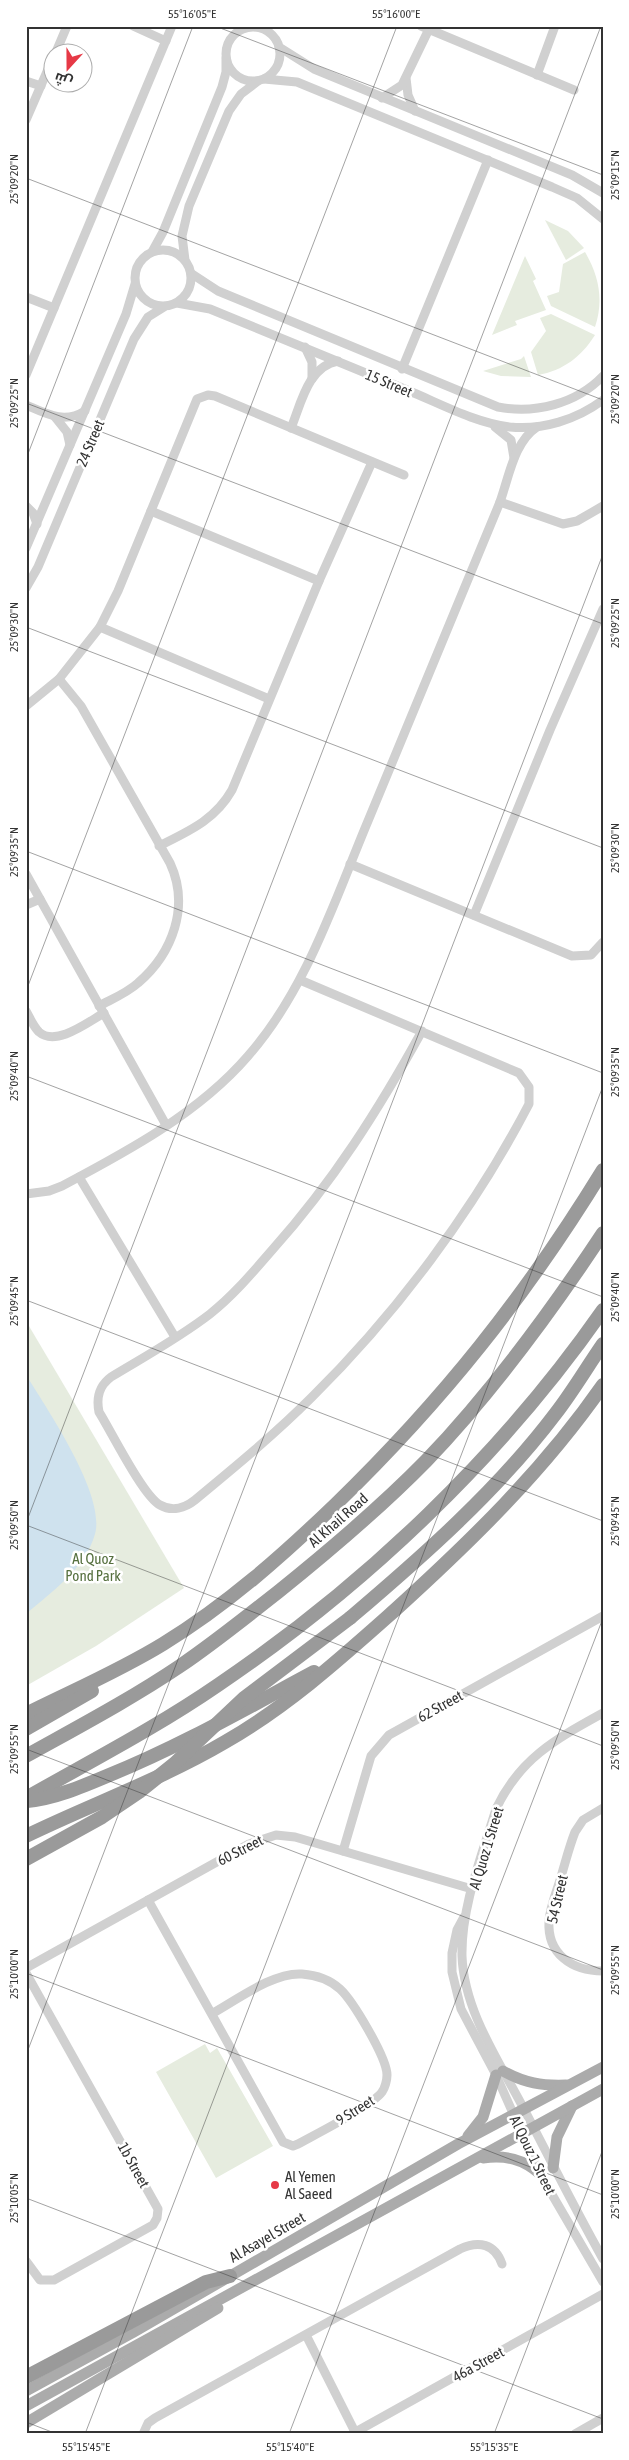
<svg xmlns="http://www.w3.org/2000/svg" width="629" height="2460" viewBox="0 0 629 2460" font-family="'Asap Condensed',Cairo,sans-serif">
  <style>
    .green { fill: #e6ecdf }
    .water { fill: #cfe2ee }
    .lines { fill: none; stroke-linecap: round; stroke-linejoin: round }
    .minor { stroke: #d0d0d0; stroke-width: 9 }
    .major { stroke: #ababab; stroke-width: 11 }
    .highway { stroke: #9a9a9a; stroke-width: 14 }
    .highway-bridge { stroke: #9a9a9a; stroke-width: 14 }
    .ticks { fill: none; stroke: #333; stroke-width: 1; stroke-opacity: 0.45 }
    .poi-dot { fill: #e63946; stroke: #fff; stroke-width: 2 }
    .labels { text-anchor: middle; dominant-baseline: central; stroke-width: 5; stroke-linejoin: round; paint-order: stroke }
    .street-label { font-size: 15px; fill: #333; stroke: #fff }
    .park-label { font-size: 15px; fill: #56703f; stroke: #fff }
    .poi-label { font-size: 15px; fill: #333; stroke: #fff; text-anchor: start }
    .neatline { fill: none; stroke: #333; stroke-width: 2 }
    .ticks-label { font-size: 12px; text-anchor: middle; fill: #333 }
  </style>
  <rect width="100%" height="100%" fill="#fff"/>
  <g class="green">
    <path d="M545,220L568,231L584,248L566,260Z"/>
    <path d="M585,252C599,276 604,300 595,327L551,306L547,296L559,292L563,264Z"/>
    <path d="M525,256L536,279L533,281L546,310L515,321L517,325L492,335Z"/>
    <path d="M551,314L595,335C582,356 563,371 538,375L531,352L546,331L540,318Z"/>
    <path d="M524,356L531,377L501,376L483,371L521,359Z"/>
    <path d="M26,1321L184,1588L96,1646L26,1686Z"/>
    <path d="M205,2044L210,2053L217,2048L273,2146L216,2178L156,2072Z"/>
  </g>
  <path class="water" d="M26,1375C47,1409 106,1495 95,1534C86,1567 52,1592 26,1614Z"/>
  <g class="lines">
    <g class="minor">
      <path d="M133,26L166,41"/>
      <path d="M421,26L574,90"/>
      <circle cx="253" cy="54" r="27"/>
      <path d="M279,47L314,69L572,175L603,193"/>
      <path d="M56,52L67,26"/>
      <path d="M537,75L555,26"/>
      <path d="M406,78L408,95L415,111"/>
      <path d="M264,79L297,82L552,187L577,198L603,219"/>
      <path d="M26,81L41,86"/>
      <path d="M382,98L402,85L429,29"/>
      <path d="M26,120L52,60"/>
      <circle cx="163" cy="278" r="28"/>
      <path d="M152,252L163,232L222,87L226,72V58"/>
      <path d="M185,260L182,236L189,206L229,111L241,94L258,81"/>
      <path d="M192,274L218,291L498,407C535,414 576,404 603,376"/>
      <path d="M26,297L54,308"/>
      <path d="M177,303L210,309C276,336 341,363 407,390C439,403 475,423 510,427C543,430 576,420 603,400"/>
      <path d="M305,347L312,362V379"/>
      <path d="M402,369L488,160"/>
      <path d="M26,375L172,26"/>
      <path d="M26,405C47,414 64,424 85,411"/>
      <path d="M55,417L67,432L70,445"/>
      <path d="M495,427L511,440L514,458"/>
      <path d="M291,428C301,404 308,366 338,361"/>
      <path d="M500,502L563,524L577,521L603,506"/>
      <path d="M26,506L33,513L37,524"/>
      <path d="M151,511L319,581"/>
      <path d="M26,548L126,314L135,284"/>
      <path d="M26,588L38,567L134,339L148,317L164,307"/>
      <path d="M100,627L269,699"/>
      <path d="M59,679L81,706L170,863C190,906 173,953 138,983C127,993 112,999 99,1006"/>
      <path d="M26,706L59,679L100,627L118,591L197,399L208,395L215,396L404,475"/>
      <path d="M159,846C189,831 215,820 232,790L319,581L372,462"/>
      <path d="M350,864L572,956L591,955L603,942"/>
      <path d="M26,874L166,1125"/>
      <path d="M26,905L40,899"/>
      <path d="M474,915L550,730L603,609"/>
      <path d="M300,980L519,1073L529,1087V1104C474,1210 396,1314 312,1397C275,1434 235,1467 195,1500C185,1508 172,1512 160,1505C143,1496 111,1431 99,1412C96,1397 99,1386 111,1377C144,1357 179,1338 210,1314C234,1295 253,1272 273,1249C333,1182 379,1109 422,1031"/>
      <path d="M26,1011C30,1018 33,1026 39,1032C56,1047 88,1022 104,1013"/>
      <path d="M79,1177L175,1337"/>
      <path d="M26,1194L49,1191L62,1186C128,1151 199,1113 248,1056C306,990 334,902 368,821C412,715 456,608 500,502C509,477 514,442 537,427"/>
      <path d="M603,1713C556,1739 520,1758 496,1809C482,1855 461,1907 462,1956C464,2011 499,2061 524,2109C550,2159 575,2209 603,2259"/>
      <path d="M603,1808L583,1820L575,1832C569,1847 565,1864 560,1880C556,1893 550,1907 549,1921C547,1954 572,1971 603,1971"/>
      <path d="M343,1851L371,1756L389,1735L603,1616"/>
      <path d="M148,1900L283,2142L293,2146L298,2144C316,2134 372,2106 382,2092C385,2088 387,2080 387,2075C387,2058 353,2001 340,1989C330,1980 316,1975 302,1974C274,1972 238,1999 213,2013"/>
      <path d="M464,1917L457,1930L452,1953V1972L461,2009L496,2075L540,2174L603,2282"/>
      <path d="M26,1968L249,1844L276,1835L295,1837L472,1889"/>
      <path d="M26,1973L158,2209L157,2218L153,2225L54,2280H40L26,2261"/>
      <path d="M306,2335L355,2432"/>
      <path d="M143,2434L148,2423L155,2418L460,2249C479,2240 495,2244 502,2264"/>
      <path d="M352,2434L603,2294"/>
      <path d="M575,2434L603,2418"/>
    </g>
    <g class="major">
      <path d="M503,2071C525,2083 542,2086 566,2085"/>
      <path d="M468,2136L483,2117L496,2075"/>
      <path d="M483,2158C506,2155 523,2159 540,2174"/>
      <path d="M553,2168L557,2137L572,2106"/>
      <path d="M26,2391L132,2333L458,2144L603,2067"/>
      <path d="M26,2406L603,2089"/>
      <path d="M26,2423L218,2308"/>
    </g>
    <g class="highway">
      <path d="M350,1618C423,1556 498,1490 556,1413C573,1391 587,1367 603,1344"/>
      <path d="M26,1714C72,1691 119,1671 163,1644C227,1605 283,1555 336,1504C443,1400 525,1297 603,1170"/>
      <path d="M26,1729L92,1691"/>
      <path d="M26,1756C78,1727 131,1699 180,1666C214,1643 246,1617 278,1592C329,1551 380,1508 426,1461C493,1391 550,1313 603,1233"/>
      <path d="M26,1798C91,1761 157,1727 218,1685C366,1585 501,1456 603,1310"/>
      <path d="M27,1801C55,1798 81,1787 107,1776C179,1747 245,1709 314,1672"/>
      <path d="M26,1836C92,1804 162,1779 225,1742C288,1706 341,1658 395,1610C471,1541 544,1470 603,1385"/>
      <path d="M26,2377L206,2282L230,2276"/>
    </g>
    <path class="highway-bridge" d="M26,1859L102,1817L139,1792L174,1764L244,1698L350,1618"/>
  </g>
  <path class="ticks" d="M215,26L603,175M26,178L603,400M26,403L603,624M26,459L193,26M26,627L603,848M26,851L603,1073M26,991L397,26M26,1076L603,1297M26,1300L603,1521M26,1523L601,26M26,1525L603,1746M26,1749L603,1970M26,1973L603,2195M26,2055L603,554M26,2198L603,2419M26,2422L57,2434M85,2434L603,1086M289,2434L603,1618M494,2434L603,2149"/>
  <circle class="poi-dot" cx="275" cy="2185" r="5"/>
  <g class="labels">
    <g class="street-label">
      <text transform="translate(389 383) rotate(23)">15 Street</text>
      <text transform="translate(90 443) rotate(-67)">24 Street</text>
      <text transform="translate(338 1520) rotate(-41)">Al Khail Road</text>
      <text transform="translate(440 1706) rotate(-29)">62 Street</text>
      <text transform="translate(486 1848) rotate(-73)">Al Quoz 1 Street</text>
      <text transform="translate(240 1850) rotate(-27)">60 Street</text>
      <text transform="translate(557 1899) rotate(-77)">54 Street</text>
      <text transform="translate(355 2110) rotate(-32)">9 Street</text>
      <text transform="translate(533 2155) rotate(64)">Al Qouz 1 Street</text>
      <text transform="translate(134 2165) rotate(61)">1b Street</text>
      <text transform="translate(267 2237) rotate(-30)">Al Asayel Street</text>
      <text transform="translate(478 2364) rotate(-29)">46a Street</text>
    </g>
    <g class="park-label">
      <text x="93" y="1558">Al Quoz<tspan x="93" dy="17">Pond Park</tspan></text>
    </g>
    <g class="poi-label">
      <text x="285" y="2176">Al Yemen<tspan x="285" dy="17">Al Saeed</tspan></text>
    </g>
  </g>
  <rect width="629" height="2460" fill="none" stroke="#ffffff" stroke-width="55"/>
  <g transform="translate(68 68) rotate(201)"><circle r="24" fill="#ffffff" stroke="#adadad"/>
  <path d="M0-4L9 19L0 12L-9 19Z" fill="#e63946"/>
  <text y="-8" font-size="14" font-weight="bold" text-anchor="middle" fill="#333333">ش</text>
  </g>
  <rect x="28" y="28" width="574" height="2404" class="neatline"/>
  <g class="ticks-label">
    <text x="192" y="18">55°16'05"E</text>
    <text x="396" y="18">55°16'00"E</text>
    <text transform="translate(615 175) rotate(-90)" y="4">25°09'15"N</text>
    <text transform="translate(14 179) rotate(-90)" y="4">25°09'20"N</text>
    <text transform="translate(615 399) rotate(-90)" y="4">25°09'20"N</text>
    <text transform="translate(14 403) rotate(-90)" y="4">25°09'25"N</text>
    <text transform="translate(615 623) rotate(-90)" y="4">25°09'25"N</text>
    <text transform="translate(14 627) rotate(-90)" y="4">25°09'30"N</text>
    <text transform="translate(615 848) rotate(-90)" y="4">25°09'30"N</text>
    <text transform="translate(14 852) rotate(-90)" y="4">25°09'35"N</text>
    <text transform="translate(615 1072) rotate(-90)" y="4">25°09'35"N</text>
    <text transform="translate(14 1076) rotate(-90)" y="4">25°09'40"N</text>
    <text transform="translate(615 1297) rotate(-90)" y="4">25°09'40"N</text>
    <text transform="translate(14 1301) rotate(-90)" y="4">25°09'45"N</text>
    <text transform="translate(615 1521) rotate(-90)" y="4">25°09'45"N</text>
    <text transform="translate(14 1525) rotate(-90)" y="4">25°09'50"N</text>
    <text transform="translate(615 1745) rotate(-90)" y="4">25°09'50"N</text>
    <text transform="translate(14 1749) rotate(-90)" y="4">25°09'55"N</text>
    <text transform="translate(615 1970) rotate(-90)" y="4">25°09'55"N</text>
    <text transform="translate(14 1974) rotate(-90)" y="4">25°10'00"N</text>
    <text transform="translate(615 2194) rotate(-90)" y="4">25°10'00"N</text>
    <text transform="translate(14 2198) rotate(-90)" y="4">25°10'05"N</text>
    <text x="86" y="2451">55°15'45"E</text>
    <text x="290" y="2451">55°15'40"E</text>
    <text x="494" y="2451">55°15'35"E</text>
  </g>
</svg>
